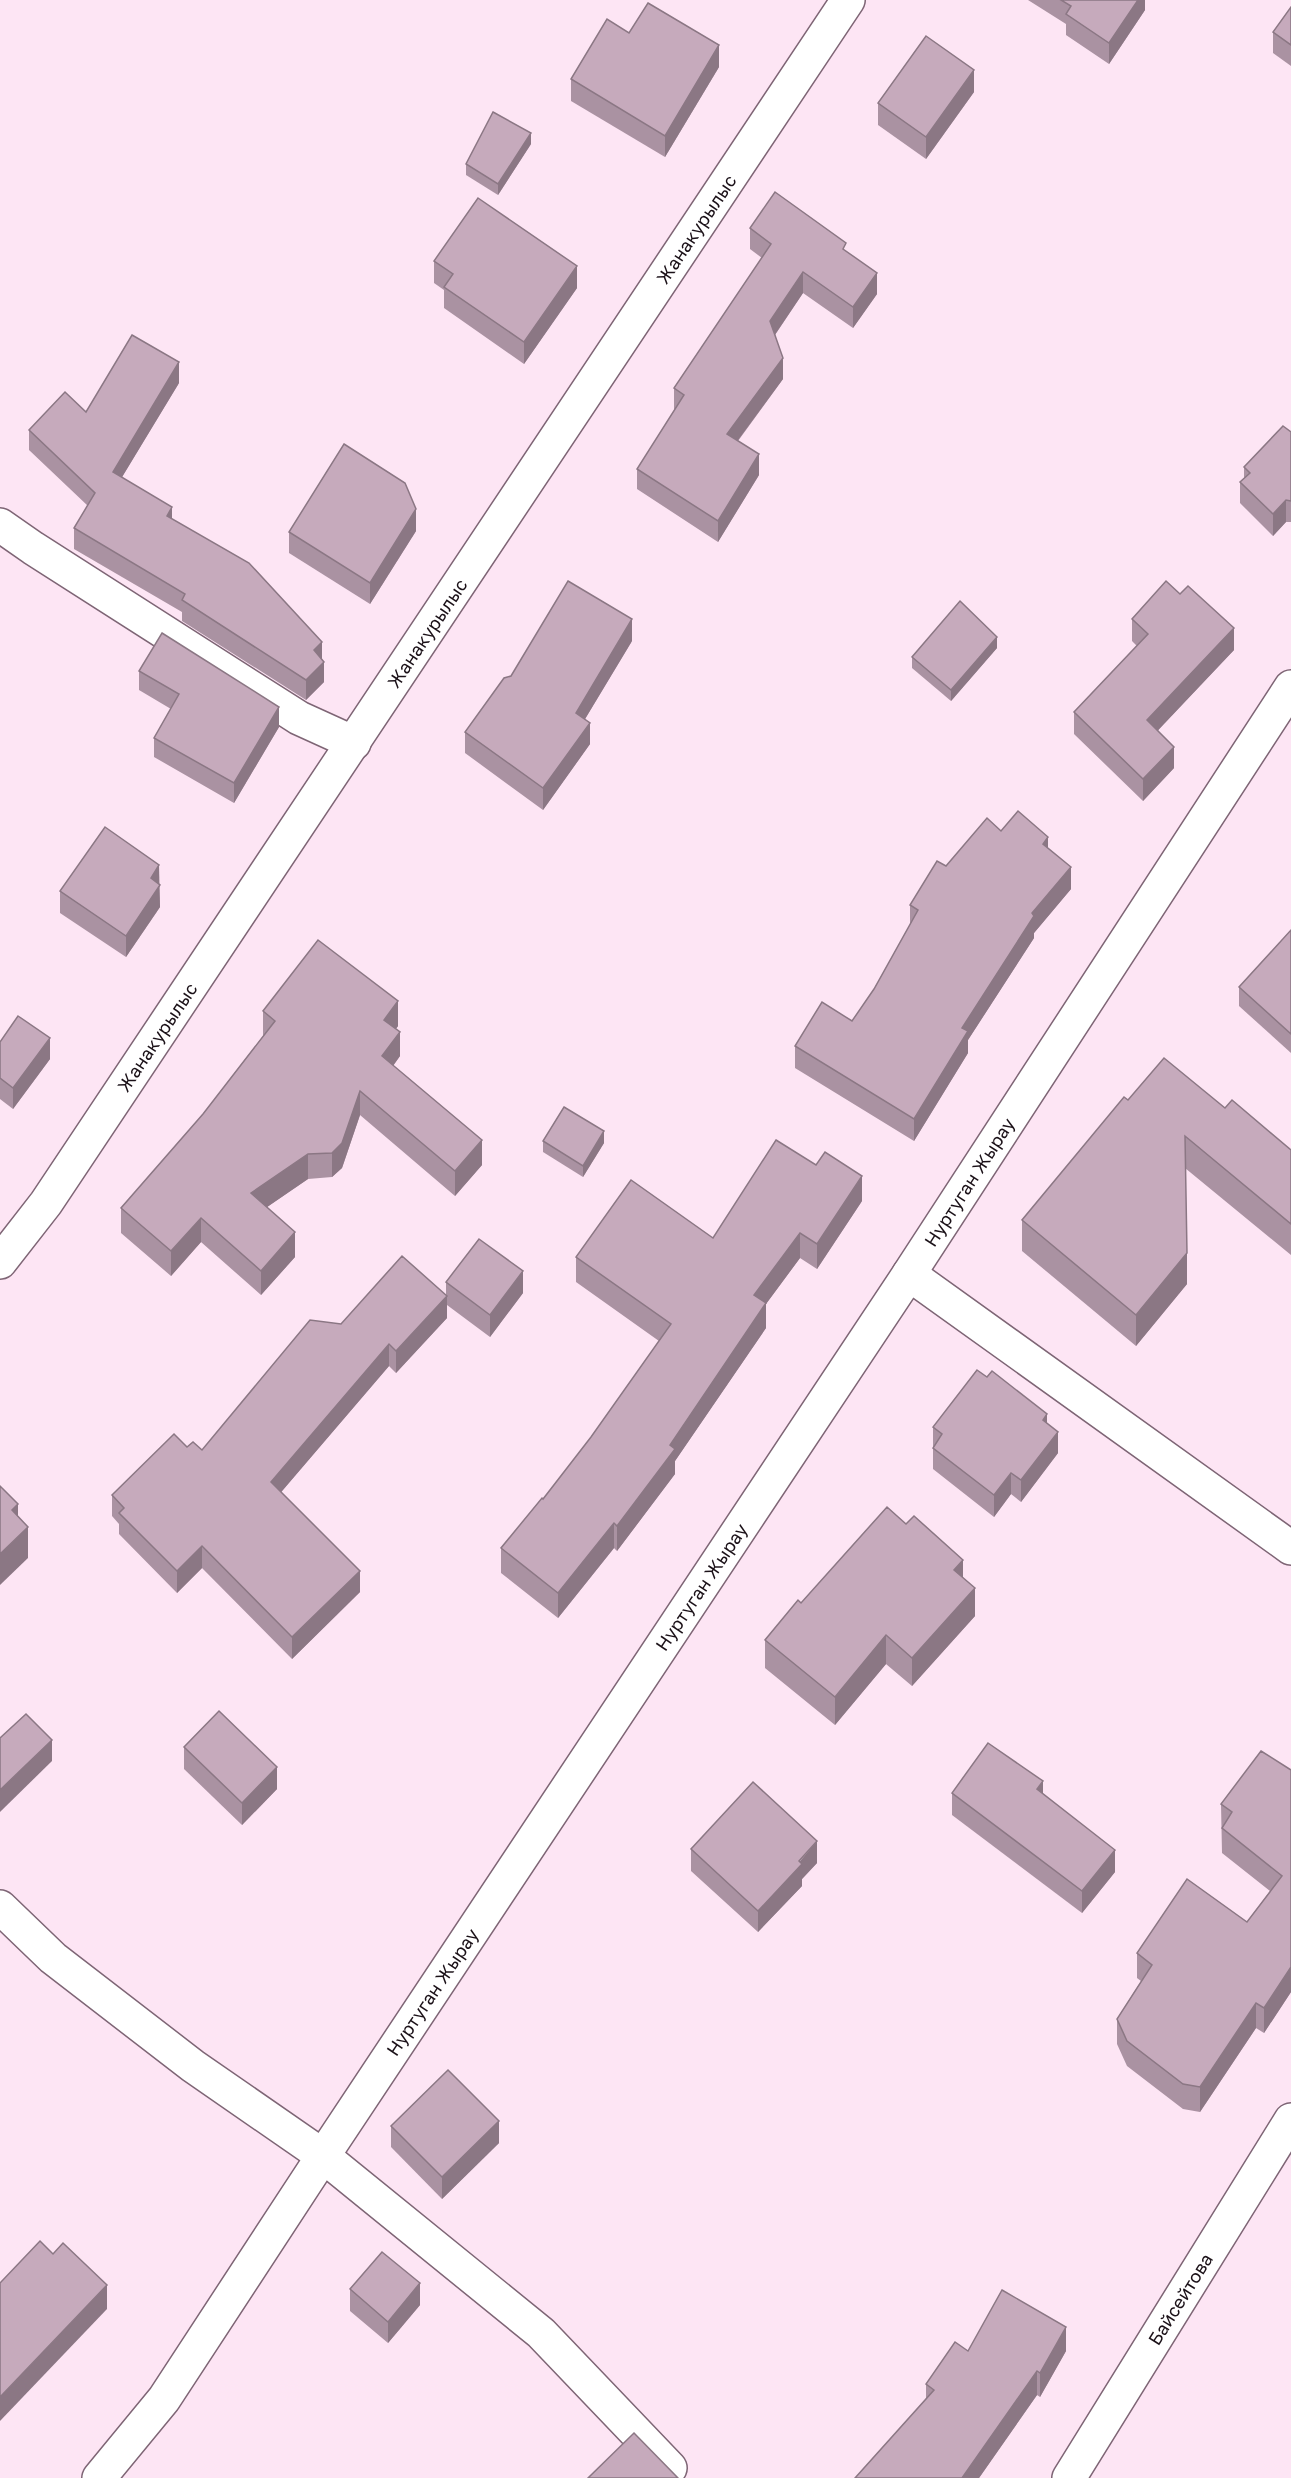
<svg xmlns="http://www.w3.org/2000/svg" width="1291" height="2478" viewBox="0 0 1291 2478" font-family="'Golos Text',sans-serif">
  <style>
    .lines { fill: none; stroke-linecap: round; stroke-linejoin: round }
    .minor-casing { stroke: #7e6575; stroke-width: 36 }
    .minor { stroke: #fff; stroke-width: 33 }
    .wall { fill: #aa92a2 }
    .shaded-wall { fill: #8b7784 }
    .building { fill: #c6aabc; stroke: #8b7784; stroke-width: 1.5 }
    .labels { text-anchor: middle; dominant-baseline: central; stroke-width: 4.5; stroke-linejoin: round; paint-order: stroke }
    .street-label { font-size: 18px; fill: #1b1118; stroke: #fff }
  </style>
  <rect width="100%" height="100%" fill="#fde5f4"/>
  <g class="lines">
    <g class="minor-casing">
      <g id="minor">
        <path d="M0,525L33,548L299,718L354,743"/>
        <path d="M0,1262L46,1203L848,0"/>
        <path d="M909,1274L1291,1548"/>
        <path d="M0,1907L53,1958L193,2066L323,2156L541,2333L670,2468"/>
        <path d="M99,2478L164,2399L323,2156L909,1274L1291,687"/>
        <path d="M1069,2478L1291,2120"/>
      </g>
    </g>
    <use href="#minor" class="minor"/>
  </g>
  <g class="wall">
    <path d="M1028,0H1145V10L1109,64L1066,35V24Z"/>
    <path d="M1291,7V66L1273,53V32Z"/>
    <path d="M629,33L719,67L665,157L571,101V79Z"/>
    <path d="M974,92L926,159L878,125V103Z"/>
    <path d="M531,144L498,195L466,175V164Z"/>
    <path d="M750,228L846,251L877,294L853,328L803,293L775,335L783,379L738,441L759,475L718,542L637,489V469L675,410L674,409V388L762,258L750,249Z"/>
    <path d="M434,261L577,288L524,364L444,308V290L434,283Z"/>
    <path d="M179,383L122,477L172,519L322,659L324,682L306,700L182,621V612L74,549V528L88,506L29,450V430Z"/>
    <path d="M1291,432V522H1286L1273,536L1240,503V482L1244,478V467Z"/>
    <path d="M416,531L370,604L289,553V532Z"/>
    <path d="M1132,619L1234,650L1158,730L1174,768L1143,801L1074,734V712L1137,646L1132,641Z"/>
    <path d="M632,641L585,719L590,744L543,810L465,753V732Z"/>
    <path d="M997,648L951,701L912,668V657Z"/>
    <path d="M139,671L279,727L234,803L154,757V738L171,709L139,690Z"/>
    <path d="M1048,849L1071,889L1034,933V938L968,1040V1053L914,1141L795,1068V1046L852,1021L874,989L910,925V905L946,866Z"/>
    <path d="M159,884L160,907L126,957L60,913V891Z"/>
    <path d="M1291,930V1053L1239,1006V987Z"/>
    <path d="M263,1011L398,1026L396,1029L400,1056L393,1066L482,1165L455,1196L360,1115L342,1168L332,1177L308,1179L267,1207L295,1257L261,1295L201,1242L171,1276L121,1233V1208L203,1114L263,1036Z"/>
    <path d="M0,1042L50,1059L13,1109L0,1099Z"/>
    <path d="M1128,1100L1225,1108L1291,1150V1255L1185,1168L1187,1284L1136,1346L1022,1251V1220Z"/>
    <path d="M543,1141L604,1143L583,1177L543,1152Z"/>
    <path d="M862,1201L817,1269L800,1258L766,1304V1328L675,1461V1474L617,1551L614,1548L558,1618L501,1573V1548L543,1499L591,1437L659,1341L576,1282V1257L713,1238Z"/>
    <path d="M446,1282L523,1293L490,1337L447,1305V1318L396,1373L389,1366L281,1492L360,1592L292,1659L202,1568L177,1593L119,1534V1524L112,1516V1495L187,1447L202,1450L341,1324L446,1296Z"/>
    <path d="M1047,1423L1058,1453L1021,1502L1011,1494L994,1517L933,1469V1427Z"/>
    <path d="M963,1577L975,1616L912,1686L886,1664L835,1725L765,1668V1640L801,1603Z"/>
    <path d="M184,1747L277,1789L242,1825L184,1769Z"/>
    <path d="M1291,1770V1992L1264,2033L1256,2028L1200,2112L1183,2109L1127,2066L1117,2044V2019L1141,1981L1137,1978V1953L1247,1922L1270,1891L1222,1853L1221,1804Z"/>
    <path d="M952,1793L1043,1794L1115,1872L1082,1913L952,1815Z"/>
    <path d="M691,1849L817,1863L802,1879V1886L758,1932L691,1871Z"/>
    <path d="M391,2126L499,2143L442,2199L391,2147Z"/>
    <path d="M350,2289L420,2305L388,2343L350,2311Z"/>
    <path d="M968,2351H1066L1040,2397L1037,2395L979,2478H855L926,2400V2384Z"/>
  </g>
  <g class="shaded-wall">
    <path d="M1138,0H1145V10L1109,64V43Z"/>
    <path d="M719,45V67L665,157V136Z"/>
    <path d="M974,70V92L926,159V137Z"/>
    <path d="M531,133V144L498,195V184Z"/>
    <path d="M577,266V288L524,364V342Z"/>
    <path d="M803,272V293L770,342V321Z"/>
    <path d="M877,273V294L853,328V307Z"/>
    <path d="M783,358V379L727,455V434Z"/>
    <path d="M179,362V383L113,492V472Z"/>
    <path d="M759,454V475L718,542V521Z"/>
    <path d="M1286,500V522L1273,536V514Z"/>
    <path d="M172,507V527L167,516Z"/>
    <path d="M416,509V531L370,604V583Z"/>
    <path d="M632,619V641L576,734V713Z"/>
    <path d="M1234,628V650L1147,742V720Z"/>
    <path d="M997,637V648L951,701V690Z"/>
    <path d="M322,642V662L314,650Z"/>
    <path d="M324,662V682L306,700V680Z"/>
    <path d="M279,707V727L234,803V783Z"/>
    <path d="M590,723V744L543,810V788Z"/>
    <path d="M1174,747V768L1143,801V779Z"/>
    <path d="M1048,837V859L1043,844Z"/>
    <path d="M159,865L160,907L126,957V936L151,878Z"/>
    <path d="M1071,867V889L1034,933V938L968,1040V1053L914,1141V1119L962,1028L1032,913Z"/>
    <path d="M398,1001V1026L384,1044V1020Z"/>
    <path d="M400,1032V1056L382,1081V1056Z"/>
    <path d="M50,1038V1059L13,1109V1088Z"/>
    <path d="M360,1091V1115L342,1168L332,1177V1153Z"/>
    <path d="M604,1131V1143L583,1177V1166Z"/>
    <path d="M482,1140V1165L455,1196V1171Z"/>
    <path d="M308,1154V1179L251,1218V1193Z"/>
    <path d="M862,1176V1201L817,1269V1244Z"/>
    <path d="M201,1218V1242L171,1276V1251Z"/>
    <path d="M295,1232V1257L261,1295V1271Z"/>
    <path d="M800,1233V1258L766,1304V1328L675,1461V1474L617,1551V1526L670,1445L754,1295Z"/>
    <path d="M1187,1253V1284L1136,1346V1315Z"/>
    <path d="M523,1271V1293L490,1337V1315Z"/>
    <path d="M447,1296V1318L396,1373V1351Z"/>
    <path d="M389,1344V1366L271,1504V1482Z"/>
    <path d="M1047,1414V1435L1043,1420Z"/>
    <path d="M1058,1432V1453L1021,1502V1480Z"/>
    <path d="M1011,1473V1494L994,1517V1495Z"/>
    <path d="M18,1504V1535L12,1510Z"/>
    <path d="M614,1523V1548L558,1618V1593Z"/>
    <path d="M28,1527V1558L0,1585V1554Z"/>
    <path d="M202,1546V1568L177,1593V1571Z"/>
    <path d="M963,1560V1589L954,1570Z"/>
    <path d="M360,1571V1592L292,1659V1637Z"/>
    <path d="M975,1588V1616L912,1686V1658Z"/>
    <path d="M886,1635V1664L835,1725V1697Z"/>
    <path d="M52,1740V1761L0,1812V1790Z"/>
    <path d="M277,1767V1789L242,1825V1803Z"/>
    <path d="M1043,1781V1803L1037,1789Z"/>
    <path d="M817,1841V1863L802,1879V1886L758,1932V1911Z"/>
    <path d="M1115,1850V1872L1082,1913V1891Z"/>
    <path d="M1291,1967V1992L1264,2033V2008Z"/>
    <path d="M1256,2003V2028L1200,2112V2087Z"/>
    <path d="M499,2121V2143L442,2199V2177Z"/>
    <path d="M420,2283V2305L388,2343V2322Z"/>
    <path d="M107,2285V2309L0,2421V2397Z"/>
    <path d="M1066,2327V2351L1040,2397V2373Z"/>
    <path d="M1037,2371V2395L979,2478H962Z"/>
  </g>
  <g class="building">
    <path d="M1061,0H1138L1109,43L1066,14L1071,6Z"/>
    <path d="M648,3L719,45L665,136L571,79L607,19L629,33Z"/>
    <path d="M1291,7V45L1273,32Z"/>
    <path d="M926,36L974,70L926,137L878,103Z"/>
    <path d="M493,112L531,133L498,184L466,164Z"/>
    <path d="M775,192L846,243L843,249L877,273L853,307L803,272L770,321L783,358L727,434L759,454L718,521L637,469L684,395L674,388L771,244L750,228Z"/>
    <path d="M478,198L577,266L524,342L444,287L453,274L434,261Z"/>
    <path d="M132,335L179,362L113,472L172,507L167,516L249,563L322,642L314,650L324,662L306,680L182,600L185,594L74,528L95,493L29,430L65,392L86,412Z"/>
    <path d="M1283,426L1291,432V501L1286,500L1273,514L1240,482L1250,473L1244,467Z"/>
    <path d="M344,444L405,483L416,509L370,583L289,532Z"/>
    <path d="M568,581L632,619L576,713L590,723L543,788L465,732L504,678L511,676Z"/>
    <path d="M1166,581L1180,594L1188,586L1234,628L1147,720L1174,747L1143,779L1074,712L1148,634L1132,619Z"/>
    <path d="M960,601L997,637L951,690L912,657Z"/>
    <path d="M162,633L279,707L234,783L154,738L179,694L139,671Z"/>
    <path d="M1018,811L1048,837L1043,844L1071,867L1032,913L1034,916L962,1028L968,1031L914,1119L795,1046L822,1002L852,1021L874,989L918,910L910,905L937,861L946,866L987,818L1001,831Z"/>
    <path d="M105,827L159,865L151,878L160,885L126,936L60,891Z"/>
    <path d="M1291,930V1034L1239,987Z"/>
    <path d="M318,940L398,1001L384,1020L400,1032L382,1056L482,1140L455,1171L360,1091L342,1143L332,1153L308,1154L251,1193L295,1232L261,1271L201,1218L171,1251L121,1208L203,1114L275,1021L263,1011Z"/>
    <path d="M18,1016L50,1038L13,1088L0,1078V1042Z"/>
    <path d="M1164,1058L1225,1108L1232,1100L1291,1150V1224L1185,1136L1187,1253L1136,1315L1022,1220L1124,1097L1128,1100Z"/>
    <path d="M564,1107L604,1131L583,1166L543,1141Z"/>
    <path d="M776,1140L816,1165L825,1152L862,1176L817,1244L800,1233L754,1295L766,1303L670,1445L675,1449L617,1526L614,1523L558,1593L501,1548L542,1498L543,1499L591,1437L671,1324L576,1257L631,1180L713,1238Z"/>
    <path d="M479,1239L523,1271L490,1315L446,1282Z"/>
    <path d="M402,1256L447,1296L396,1351L389,1344L271,1482L360,1571L292,1637L202,1546L177,1571L119,1513L124,1508L112,1495L174,1434L187,1447L193,1442L202,1450L310,1320L341,1324Z"/>
    <path d="M977,1370L987,1377L992,1371L1047,1414L1043,1420L1058,1432L1021,1480L1011,1473L994,1495L933,1448L942,1434L933,1427Z"/>
    <path d="M0,1486L18,1504L12,1510L28,1527L0,1554Z"/>
    <path d="M887,1507L906,1524L914,1516L963,1560L954,1570L975,1588L912,1658L886,1635L835,1697L765,1640L798,1600L801,1603Z"/>
    <path d="M219,1711L277,1767L242,1803L184,1747Z"/>
    <path d="M26,1714L52,1740L0,1790V1738Z"/>
    <path d="M988,1743L1043,1781L1037,1789L1115,1850L1082,1891L952,1793Z"/>
    <path d="M1261,1751L1291,1770V1967L1264,2008L1256,2003L1200,2087L1183,2084L1127,2041L1117,2019L1152,1965L1137,1953L1187,1879L1247,1922L1282,1876L1222,1828L1232,1812L1221,1804Z"/>
    <path d="M753,1782L817,1841L799,1861L802,1864L758,1911L691,1849Z"/>
    <path d="M448,2070L499,2121L442,2177L391,2126Z"/>
    <path d="M40,2241L53,2254L63,2243L107,2285L0,2397V2283Z"/>
    <path d="M382,2252L420,2283L388,2322L350,2289Z"/>
    <path d="M1002,2290L1066,2327L1040,2373L1037,2371L962,2478H855L934,2390L926,2384L955,2342L968,2351Z"/>
    <path d="M634,2433L678,2478H588Z"/>
  </g>
  <g class="labels">
    <g class="street-label">
      <text transform="translate(696 229) rotate(-56)">Жанакурылыс</text>
      <text transform="translate(427 633) rotate(-56)">Жанакурылыс</text>
      <text transform="translate(157 1037) rotate(-56)">Жанакурылыс</text>
      <text transform="translate(969 1182) rotate(-57)">Нуртуган Жырау</text>
      <text transform="translate(701 1587) rotate(-56)">Нуртуган Жырау</text>
      <text transform="translate(432 1992) rotate(-56)">Нуртуган Жырау</text>
      <text transform="translate(1180 2299) rotate(-58)">Байсейтова</text>
    </g>
  </g>
</svg>
